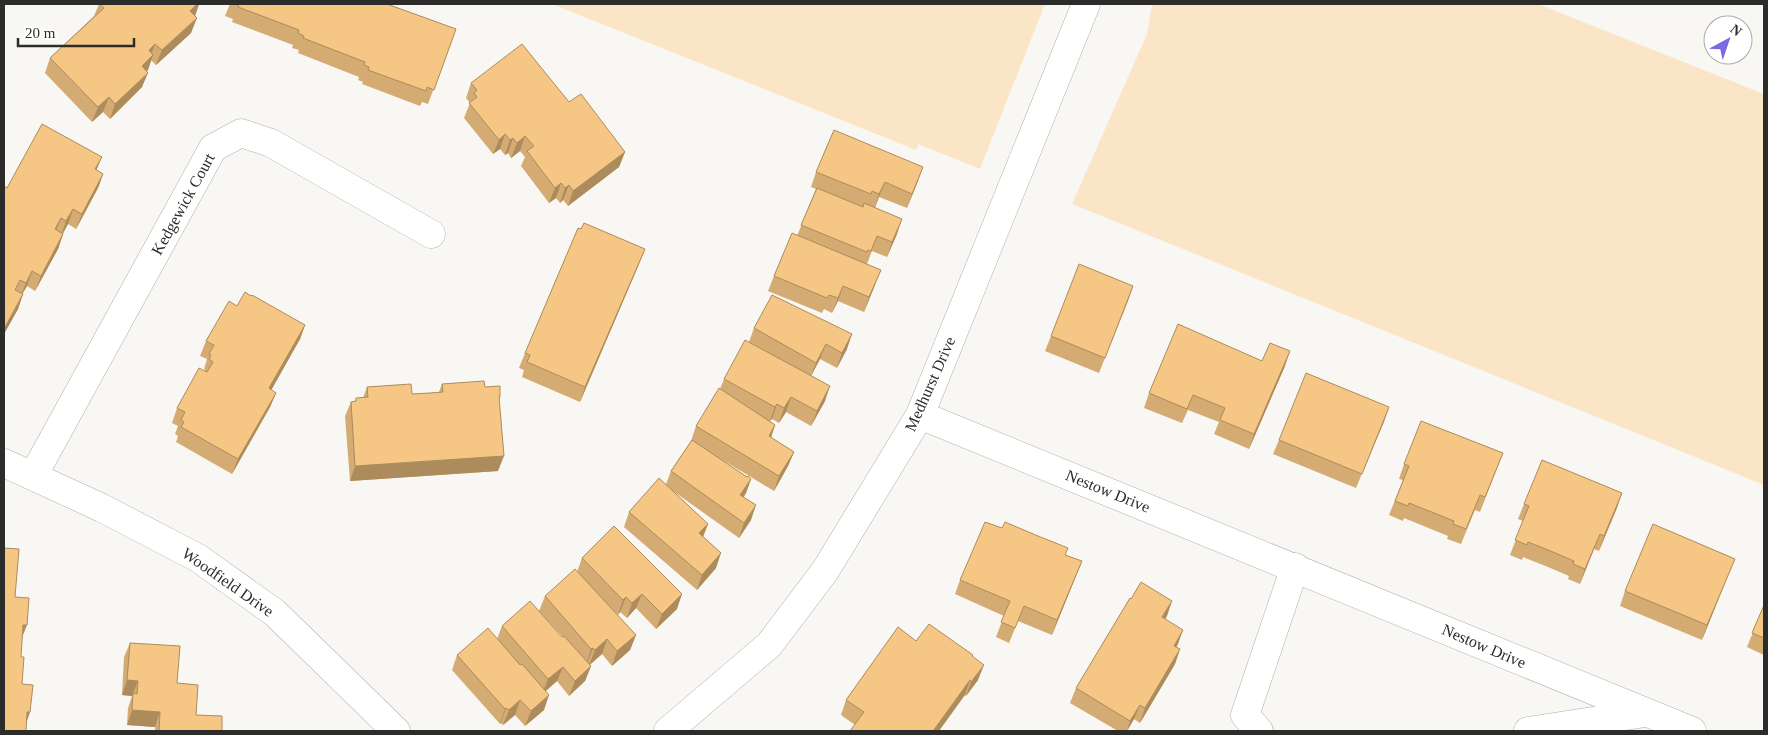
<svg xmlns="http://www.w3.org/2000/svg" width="1768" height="735" viewBox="0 0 1768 735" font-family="'Times New Roman',serif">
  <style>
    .green { fill: #fbe5c7 }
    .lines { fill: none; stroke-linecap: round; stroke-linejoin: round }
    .minor-casing { stroke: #b1b0ad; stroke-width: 29 }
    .minor { stroke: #fff; stroke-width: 28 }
    .wall { fill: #d4ab72 }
    .shaded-wall { fill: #ac8b5c }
    .building { fill: #f6c784; stroke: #ac8b5c }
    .labels { text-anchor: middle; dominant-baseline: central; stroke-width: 4.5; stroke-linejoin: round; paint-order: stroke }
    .street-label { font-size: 16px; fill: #2c2c2b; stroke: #fff }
  </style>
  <rect width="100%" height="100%" fill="#f9f7f4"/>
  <g class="green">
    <path d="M552,4H1045L980,169L918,144L916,150Z"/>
    <path d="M1152,4H1538L1764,94V485L1072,204L1147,34Z"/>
  </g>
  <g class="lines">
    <g class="minor-casing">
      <g id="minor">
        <path d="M920,415L1692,731"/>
        <path d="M4,463L102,508L198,558L275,613L396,731"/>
        <path d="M33,476L213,148L241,133L271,143L431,234"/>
        <path d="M668,731L769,645L825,571L920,415L1086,4"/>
        <path d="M1259,731L1245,715L1295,567"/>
        <path d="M1528,731L1645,713"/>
      </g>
    </g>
    <use href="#minor" class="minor"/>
  </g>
  <g class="wall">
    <path d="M99,4H199L195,16L191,33L156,65L151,60L148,70L146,71L142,87L110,119L103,112L92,122L45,73L50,58L94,16Z"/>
    <path d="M230,4H387L456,29L428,104L422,102L420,106L362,84L363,82L358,80L359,77L298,53L299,50L292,48L293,45L232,22L233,19L225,16Z"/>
    <path d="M471,83L569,102L625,152L619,167L568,206L563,200L560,203L556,198L549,203L521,166L525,157L520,151L511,158L508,153L505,155L500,149L493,154L464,118L470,103L466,98Z"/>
    <path d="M97,170L103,174L98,188L76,229L68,224L63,234L58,249L35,291L27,286L22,294H23L18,309L4,334V186L7,188Z"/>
    <path d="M816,172L918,181L907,208L879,197L875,208L897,234L887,257L872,251L867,264L875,285L864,312L838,301L832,313L824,309L822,313L768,291L774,276L797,236L816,189L811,187Z"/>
    <path d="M639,264L580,402L522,377L524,370L519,368L525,353Z"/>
    <path d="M1133,286L1099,373L1045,351L1051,336Z"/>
    <path d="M237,306L305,325L300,339L271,390L276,393L270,407L232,474L176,442L178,436L175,434L178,426L172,423L177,408L204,371L205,369H204L207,359L200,356L206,341Z"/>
    <path d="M754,328L847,349L837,368L820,359L811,376L825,401L811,426L786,412L779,423L772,419L770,421L775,425L771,438L794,452L788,466L774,491L716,456L747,477L751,479L746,493L744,497L751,520L739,538L673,491L708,524L703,537L716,568L697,590L624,527L629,512L666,484L671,471L691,441L696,426L720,389L724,379L749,342Z"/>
    <path d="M1262,361L1285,366L1249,449L1214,434L1219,422L1188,410L1182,423L1144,408L1149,393Z"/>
    <path d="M442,384L485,387L500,397L499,401L498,471L350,481L345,416L351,402L355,401L356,398H363L367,387L412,394L430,393L439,392Z"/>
    <path d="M1389,407L1356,488L1273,454L1279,440Z"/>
    <path d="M1503,453L1480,512L1475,510L1461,544L1447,539L1448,536L1404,518L1403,521L1389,515L1403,480L1399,479L1404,464Z"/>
    <path d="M1622,493L1599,551L1594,549L1580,584L1568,579L1569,576L1548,567L1523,557L1522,560L1510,555L1523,521L1518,519L1524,504Z"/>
    <path d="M1065,555L1082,561L1052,635L1018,621L1009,643L996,637L1004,616L955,594L960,580Z"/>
    <path d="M582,558L677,609L656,629L636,608L627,618L620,612L618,615L599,596L636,635L630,650L612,666L602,654L590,665L591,666L585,681L569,696L557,681L546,691L544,710L525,726L515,715L503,725L501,723L500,724L452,670L457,655L497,639L502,626L563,637L539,611L545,596L577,572Z"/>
    <path d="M1729,573L1702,640L1620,606L1625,591Z"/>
    <path d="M1764,605V655L1747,647Z"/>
    <path d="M1167,616L1165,619L1178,644L1176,647L1180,649L1175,664L1140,723L1134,719L1127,731H1118L1070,703L1076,688Z"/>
    <path d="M916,641L972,656L978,680L966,696L965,695L855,725L841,715L846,700Z"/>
    <path d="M130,643L177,683L196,715L222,731H155V727L127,725L128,708L132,696L122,695L124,657Z"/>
  </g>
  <g class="shaded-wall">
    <path d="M197,4H199L195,16L190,11Z"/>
    <path d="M197,18L191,33L156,65L162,50Z"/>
    <path d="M155,44L150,58L153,55L148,70L137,81L149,50Z"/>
    <path d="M148,73L142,87L110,119L115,104Z"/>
    <path d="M109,97L103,112L92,122L98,107Z"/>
    <path d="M505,134L500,149L493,154L499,140Z"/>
    <path d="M525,136L520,151L511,158L517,143Z"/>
    <path d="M513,138L508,153L505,155L510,140Z"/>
    <path d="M625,152L619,167L568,206L573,191Z"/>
    <path d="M102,157L96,171L95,169Z"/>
    <path d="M923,167L918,181L907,208L912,194Z"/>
    <path d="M103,174L98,188L76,229L82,214Z"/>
    <path d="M885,182L879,197L874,209L879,194Z"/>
    <path d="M561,183L556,198L549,203L555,188Z"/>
    <path d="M569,185L563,200L560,203L565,188Z"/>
    <path d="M73,209L68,224L61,236L66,221Z"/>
    <path d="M61,218L55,233V229Z"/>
    <path d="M902,219L897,234L887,257L892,242Z"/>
    <path d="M63,234L58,249L35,291L41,276Z"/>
    <path d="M645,249L639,264L580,402L585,387Z"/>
    <path d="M881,270L875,285L864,312L869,297Z"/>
    <path d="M32,271L27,286L20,298L26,283Z"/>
    <path d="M843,286L838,301L832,313L838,298Z"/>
    <path d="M1133,286L1128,301L1099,373L1105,358Z"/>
    <path d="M23,294L18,309L4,334V329Z"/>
    <path d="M305,325L300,339L264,403L269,388Z"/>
    <path d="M852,334L847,349L837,368L842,353Z"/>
    <path d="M826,344L820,359L810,378L816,363Z"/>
    <path d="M1290,351L1285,366L1249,449L1254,434Z"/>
    <path d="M830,386L825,401L811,426L817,411Z"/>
    <path d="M276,393L270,407L232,474L238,459Z"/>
    <path d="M791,397L786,412L779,423L784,408Z"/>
    <path d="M777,404L772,419L770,421L775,407Z"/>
    <path d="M1389,407L1384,422L1356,488L1362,474Z"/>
    <path d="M775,425L770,440L769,436Z"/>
    <path d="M794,452L788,466L774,491L779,476Z"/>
    <path d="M504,456L498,471L350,481L355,466Z"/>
    <path d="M751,479L746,493L735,509L740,495Z"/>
    <path d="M1622,493L1617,508L1599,551L1604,536Z"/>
    <path d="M756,505L751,520L739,538L744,523Z"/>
    <path d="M708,524L702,539L699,533Z"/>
    <path d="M1600,534L1580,584L1585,569Z"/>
    <path d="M721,553L716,568L697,590L702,575Z"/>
    <path d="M1735,559L1729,573L1702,640L1707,625Z"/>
    <path d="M1082,561L1076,576L1052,635L1057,620Z"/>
    <path d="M642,594L636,608L627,618L632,603Z"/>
    <path d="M682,594L677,609L656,629L662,614Z"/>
    <path d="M626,597L620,612L618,615L623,600Z"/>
    <path d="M1172,601L1167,616L1157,632L1162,617Z"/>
    <path d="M23,625H27L21,640Z"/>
    <path d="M1183,630L1178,644L1168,660L1174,646Z"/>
    <path d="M636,635L630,650L612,666L617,651Z"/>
    <path d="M607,639L602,654L589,665L595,650Z"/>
    <path d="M593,648L587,663L586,664L591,649Z"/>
    <path d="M1180,649L1175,664L1140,723L1145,708Z"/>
    <path d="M984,665L978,680L966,696L971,682Z"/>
    <path d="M591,666L585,681L569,696L575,681Z"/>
    <path d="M563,667L557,681L542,694L548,679Z"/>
    <path d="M127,680L138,681L132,696L122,695Z"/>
    <path d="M970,680L965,695L939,731H933Z"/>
    <path d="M549,695L544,710L525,726L531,711Z"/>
    <path d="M520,700L515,715L503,725L509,710Z"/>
    <path d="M1140,705L1134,719L1127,731L1130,721Z"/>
    <path d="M506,708L501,723L500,724L505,709Z"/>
    <path d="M132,710L160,712L155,727L127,725Z"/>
    <path d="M27,712H30L25,727Z"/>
  </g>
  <g class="building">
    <path d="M100,4H197L190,11L197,18L162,50L155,44L149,50L153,55L142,66L148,73L115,104L109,97L98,107L50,58L104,8Z"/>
    <path d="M237,4H387L456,29L434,90L427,87L426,91L368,70L369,67L364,65L365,62L303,38L304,36L298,33L299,30L238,7L239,4Z"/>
    <path d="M522,44L569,102L581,94L625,152L573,191L569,185L565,188L561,183L555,188L527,151L534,146L525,136L517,143L513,138L510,140L505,134L499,140L469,103L477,97L474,93L477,90L471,83Z"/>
    <path d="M42,124L102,157L95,169L103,174L82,214L73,209L66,221L61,218L55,229L63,234L41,276L32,271L26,283L20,280L15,290L23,294L4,329V186L7,188Z"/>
    <path d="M834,130L923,167L912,194L885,182L879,194L872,191L871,194L816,172Z"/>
    <path d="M817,188L863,207L864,203L902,219L892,242L877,236L871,251L868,250L867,252L801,225Z"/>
    <path d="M584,223L645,249L585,387L527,362L530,355L525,353L578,228L581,229Z"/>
    <path d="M792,233L881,270L869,297L843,286L838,298L829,295L827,298L774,276Z"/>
    <path d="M1079,264L1133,286L1105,358L1051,336Z"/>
    <path d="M245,292L251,296L252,295L305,325L269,388L276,393L238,459L181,427L184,422L181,420L185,412L177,408L199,368L207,372L213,362L209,359L211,355L209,354L214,345L206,341L229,301L237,306Z"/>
    <path d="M772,295L852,334L842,353L826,344L816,363L754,328Z"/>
    <path d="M1178,324L1262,361L1270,343L1290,351L1254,434L1220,420L1225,408L1193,395L1187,409L1149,393Z"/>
    <path d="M745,340L830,386L817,411L791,397L784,408L777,404L775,407L724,379Z"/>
    <path d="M1306,373L1389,407L1362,474L1279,440Z"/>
    <path d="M484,381L485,387L500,386V397H499L504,456L355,466L351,402L356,401V398L368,397L367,387L411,384L412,394L430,393L443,392L442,384Z"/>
    <path d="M719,388L775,425L769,436L794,452L779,476L696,426Z"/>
    <path d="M1421,421L1503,453L1485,497L1480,495L1466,529L1453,524L1454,521L1409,503L1408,506L1395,501L1409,466L1404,464Z"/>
    <path d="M692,440L747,477L748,476L751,479L740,495L756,505L744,523L671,471Z"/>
    <path d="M1542,460L1622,493L1604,536L1600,534L1585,569L1573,564L1574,561L1553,552L1528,542L1527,545L1515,540L1529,506L1524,504Z"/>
    <path d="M659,478L708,524L699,533L721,553L702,575L629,512Z"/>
    <path d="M985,522L1002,528L1005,522L1038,536L1068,548L1065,555L1082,561L1057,620L1024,606L1015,628L1001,622L1010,601L960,580Z"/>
    <path d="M1653,524L1735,559L1707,625L1625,591Z"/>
    <path d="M614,526L682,594L662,614L642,594L632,603L626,597L623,600L582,558Z"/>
    <path d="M4,548L19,549L15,597L29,598L27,625H23L21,657H24L22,684L33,685L30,712H27L26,731H4Z"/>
    <path d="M575,569L636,635L617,651L607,639L595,650L593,648L591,649L545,596Z"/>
    <path d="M1141,582L1172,601L1162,617L1183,630L1174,646L1180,649L1145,708L1140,705L1130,721L1076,688L1130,598L1131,599Z"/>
    <path d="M530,601L562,637L564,636L591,666L575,681L563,667L548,679L502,626Z"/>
    <path d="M1764,605V638L1752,633Z"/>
    <path d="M929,624L973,655L972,656L984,665L971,682L970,680L933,731H850L864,712L846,700L898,627L916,641Z"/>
    <path d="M488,628L520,665L522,664L549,695L531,711L520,700L509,710L506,708L505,709L457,655Z"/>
    <path d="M130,643L180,646L177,683L198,685L196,715L222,716V731H159L160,712L132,710L133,693L137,694L138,681L127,680Z"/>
  </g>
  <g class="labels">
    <g class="street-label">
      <text transform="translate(183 204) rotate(-61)">Kedgewick Court</text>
      <text transform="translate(930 384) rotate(-66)">Medhurst Drive</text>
      <text transform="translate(1108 491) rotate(22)">Nestow Drive</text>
      <text transform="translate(228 582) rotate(35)">Woodfield Drive</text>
      <text transform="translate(1484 646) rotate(23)">Nestow Drive</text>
    </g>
  </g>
  <rect width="1768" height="735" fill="none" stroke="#2c2c2b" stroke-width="10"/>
  <g transform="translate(1728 40) rotate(40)"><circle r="24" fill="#ffffff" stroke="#ababaa"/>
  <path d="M0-4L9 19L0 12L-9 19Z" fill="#7869e4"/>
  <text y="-8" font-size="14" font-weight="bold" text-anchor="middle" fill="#2c2c2b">N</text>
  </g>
  <path d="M18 38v8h116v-8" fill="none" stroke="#2c2c2b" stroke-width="2.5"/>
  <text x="25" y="38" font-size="15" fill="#2c2c2b" stroke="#ffffff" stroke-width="4" paint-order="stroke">20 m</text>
</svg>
